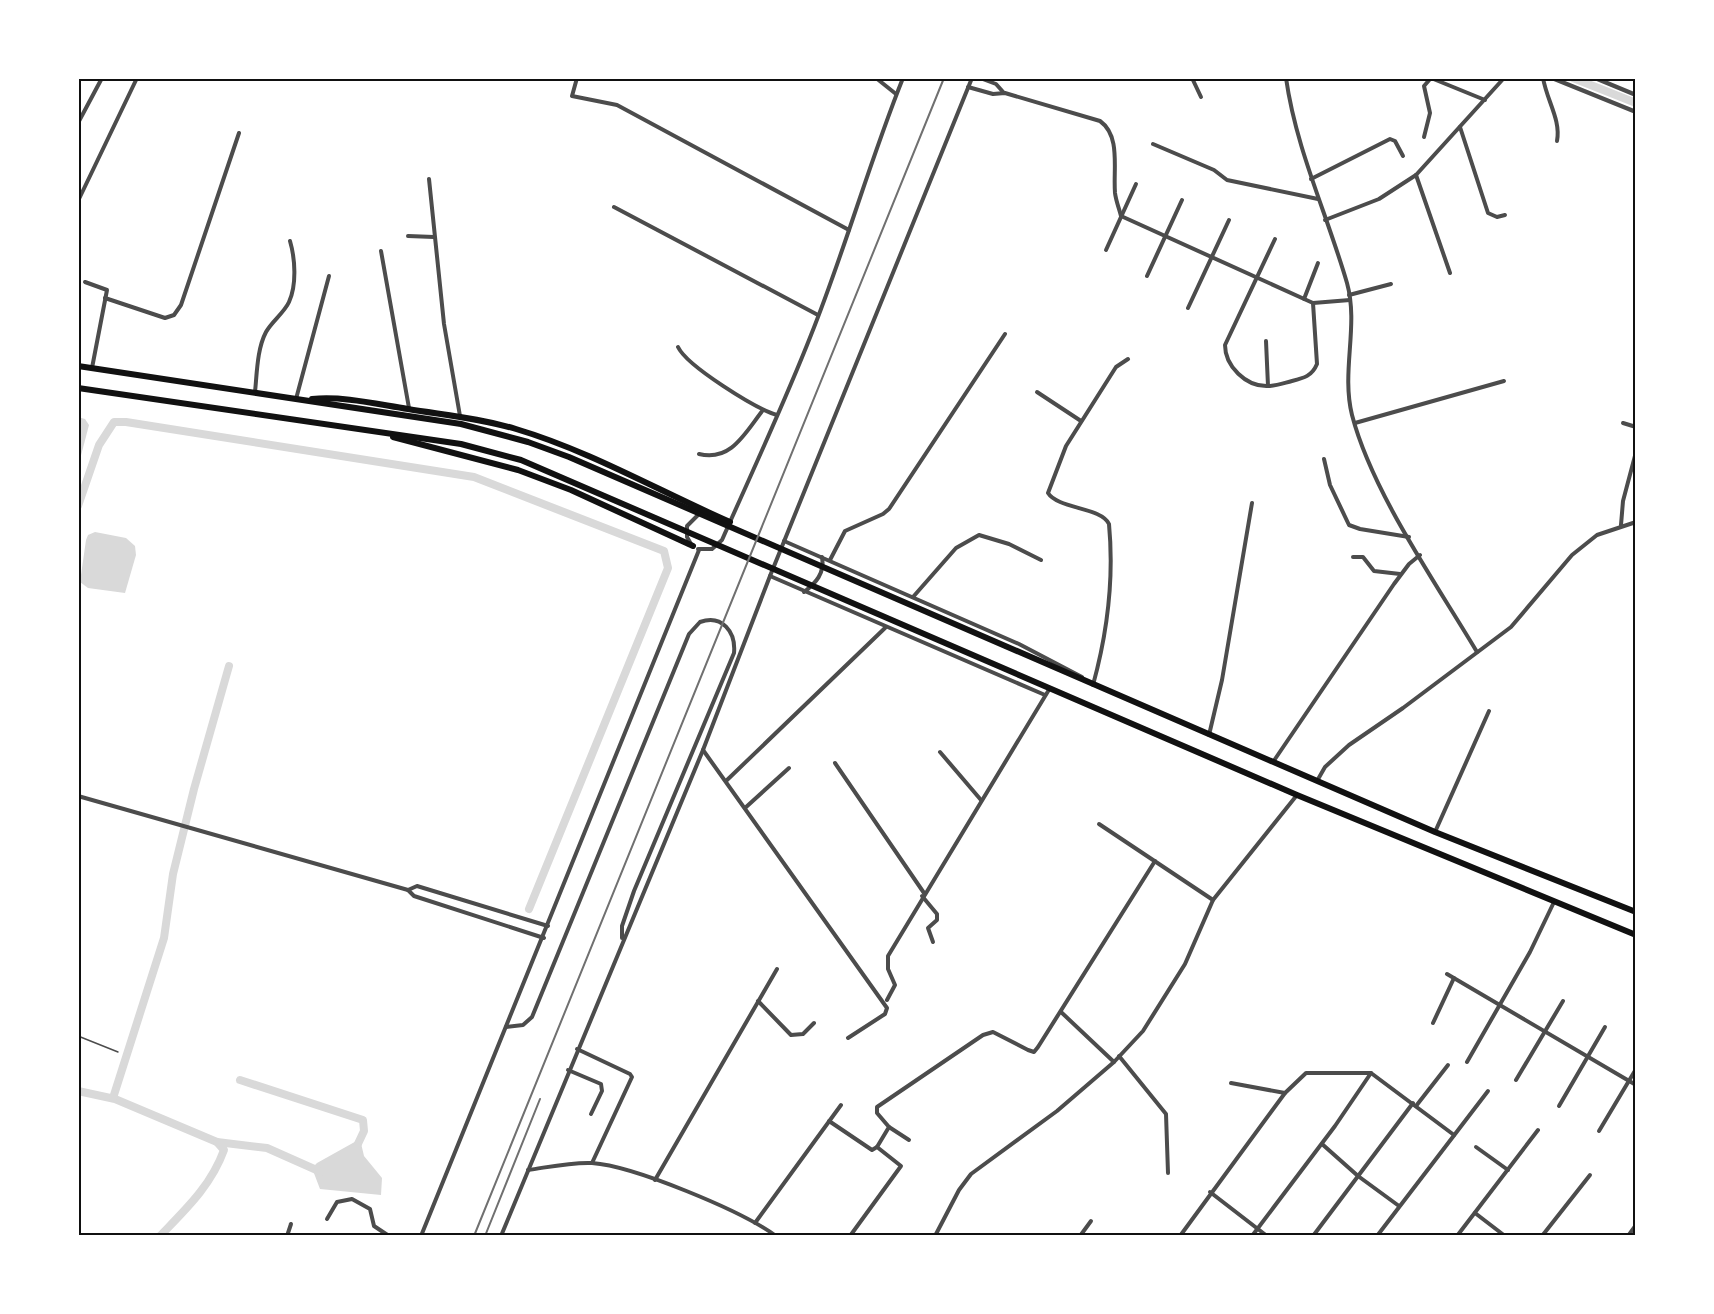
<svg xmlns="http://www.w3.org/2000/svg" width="1714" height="1314" viewBox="0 0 1714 1314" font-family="Overpass,sans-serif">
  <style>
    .water { fill: #d9d9d9 }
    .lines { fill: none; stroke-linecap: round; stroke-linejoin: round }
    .canal { stroke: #d9d9d9; stroke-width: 8 }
    .service { stroke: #4c4c4c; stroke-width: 1.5 }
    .minor { stroke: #4c4c4c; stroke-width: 4 }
    .tertiary { stroke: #4c4c4c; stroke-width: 4.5 }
    .trunk { stroke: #111; stroke-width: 6 }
    .rail { stroke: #707070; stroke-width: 2 }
    .neatline { fill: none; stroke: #111; stroke-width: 2 }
  </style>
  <rect width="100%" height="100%" fill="#fff"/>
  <g class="water">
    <path d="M78,417L85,419L89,425L78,467Z"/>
    <path d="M95,532L126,538L135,546L136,555L125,593L88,588L80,582L86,540L88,535Z"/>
    <path d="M360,1139L364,1156L382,1178L381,1195L320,1189L312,1168L317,1163Z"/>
  </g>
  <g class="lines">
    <g class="canal">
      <path d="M1573,78L1636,103"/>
      <path d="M78,506L99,445L114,422H126L474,477L664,551L668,568L529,909"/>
      <path d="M240,1080L363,1120L364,1131L356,1148"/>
      <path d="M78,1091L115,1099L217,1142L224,1150C211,1186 185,1210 160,1236"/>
      <path d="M113,1098L164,938L173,874L194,789L229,666"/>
      <path d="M217,1142L267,1148L321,1172"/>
    </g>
    <path class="service" d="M78,1036L118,1052"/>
    <g class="minor">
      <path d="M577,78L572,96L617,105L849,230"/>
      <path d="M876,78L896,94"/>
      <path d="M980,78L996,84L1004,93"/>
      <path d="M1192,78L1201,97"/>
      <path d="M1286,78C1296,149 1327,214 1347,283C1359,326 1341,371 1352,415C1372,492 1436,583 1477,652"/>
      <path d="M1543,78C1547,101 1561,120 1557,141"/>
      <path d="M968,87L993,94L1005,93L1100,121C1121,136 1113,169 1115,193C1116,201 1119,208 1121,216L1313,303L1350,300"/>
      <path d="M78,123L102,78"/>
      <path d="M1460,127L1488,213L1497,217L1505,215"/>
      <path d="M1424,137L1430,113L1424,86L1431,78L1485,100"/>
      <path d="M1153,144L1214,170L1227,180L1318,199"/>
      <path d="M1416,175L1450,273"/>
      <path d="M429,179L444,324L460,416"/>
      <path d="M1311,179L1390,139L1395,141L1403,156"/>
      <path d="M78,201L137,78"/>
      <path d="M614,207L818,315"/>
      <path d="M1325,220L1379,199L1416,175L1504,78"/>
      <path d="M408,236L434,237"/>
      <path d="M1275,239L1225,345C1225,366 1246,387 1268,386C1276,386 1284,383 1292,381C1304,378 1312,376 1317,364L1313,303"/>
      <path d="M1106,250L1136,184"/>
      <path d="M381,251L409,408"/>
      <path d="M1147,276L1182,200"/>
      <path d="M85,282L107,290L92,368"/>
      <path d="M1349,295L1391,284"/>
      <path d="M105,298L165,318L174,315L181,305L239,133"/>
      <path d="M1304,299L1318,263"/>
      <path d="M1188,308L1229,220"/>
      <path d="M1266,341L1268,386"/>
      <path d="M678,347C687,366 756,409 777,415"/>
      <path d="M255,392C257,373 257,349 266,332C272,321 284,313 289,302C297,285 295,258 290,241"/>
      <path d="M1037,392L1081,421"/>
      <path d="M296,399L329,276"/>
      <path d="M1355,423L1504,381"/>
      <path d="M1623,423L1636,427"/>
      <path d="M699,454C731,462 745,433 763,410"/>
      <path d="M1324,459L1330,485L1349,525L1360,529L1409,537"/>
      <path d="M1621,525L1623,501L1636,452"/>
      <path d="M784,541L1019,644L1082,677"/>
      <path d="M691,544L687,537V526L699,514"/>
      <path d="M698,549H712L722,540C752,472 784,404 811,335C845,250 869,163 903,78"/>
      <path d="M1353,557H1363L1374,571L1400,574"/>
      <path d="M830,560L845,531L883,514L889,509L1005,334"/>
      <path d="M770,576L1045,695"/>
      <path d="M804,592C816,583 825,573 822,557"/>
      <path d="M913,597L956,548L979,535L1009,544L1041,560"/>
      <path d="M1093,685C1107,634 1114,577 1109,524C1101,507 1058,509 1048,493L1066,446L1116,367L1128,359"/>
      <path d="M1209,735L1222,680L1252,503"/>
      <path d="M703,750L887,1008L885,1014L848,1038"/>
      <path d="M940,752L981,800"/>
      <path d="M1273,762L1394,584L1409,564L1420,555"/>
      <path d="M835,763L924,893"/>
      <path d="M726,781L885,628"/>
      <path d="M1317,781L1325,767L1349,745L1403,708L1511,627L1572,555L1597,535L1636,522"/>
      <path d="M78,796L408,890"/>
      <path d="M745,808L789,768"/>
      <path d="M1099,824L1213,900"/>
      <path d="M1435,832L1489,711"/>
      <path d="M922,896L937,914V920L928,928L933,942"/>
      <path d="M544,938L414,896L408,890L417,886L548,926"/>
      <path d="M1447,974L1636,1085"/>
      <path d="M887,1000L895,985L888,969V956L1050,688"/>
      <path d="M758,1001L791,1035L803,1034L814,1023"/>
      <path d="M1061,1012L1114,1062"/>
      <path d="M1433,1023L1454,978"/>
      <path d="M506,1027L523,1025L532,1017L689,634L700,622C722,614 736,632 734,653L634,891L622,926V938"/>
      <path d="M577,1049L630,1074L632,1077L592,1163"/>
      <path d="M1119,1056L1166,1114L1168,1173"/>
      <path d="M1467,1062L1530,952L1554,902"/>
      <path d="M568,1070L601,1084L602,1091L591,1114"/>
      <path d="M1516,1080L1563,1001"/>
      <path d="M1231,1083L1285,1093"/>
      <path d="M1416,1106L1448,1065"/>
      <path d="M1559,1106L1605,1027"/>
      <path d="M829,1121L872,1150L877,1147L901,1166L850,1236"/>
      <path d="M889,1127L909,1140"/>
      <path d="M1599,1131L1636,1069"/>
      <path d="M1322,1144L1358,1176L1399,1206"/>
      <path d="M877,1147L889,1127L877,1113V1107L983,1035L993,1032L1028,1050L1034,1052L1038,1047L1155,861"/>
      <path d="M1476,1147L1508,1170"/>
      <path d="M1635,1165L1636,1163"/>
      <path d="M528,1170C549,1167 571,1162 592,1163C634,1166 742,1211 776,1236"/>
      <path d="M655,1180L777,969"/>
      <path d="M1210,1192L1267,1236"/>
      <path d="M1475,1213L1505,1236"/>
      <path d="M327,1219L337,1202L352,1199L370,1209L374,1226L389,1236"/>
      <path d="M755,1223L841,1105"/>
      <path d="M287,1236L291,1224"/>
      <path d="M421,1236L699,550"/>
      <path d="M501,1236L703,750L770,576L972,78"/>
      <path d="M935,1236L959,1190L971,1174L1057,1111L1114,1062L1143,1031L1185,964L1213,900L1297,795"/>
      <path d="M1080,1236L1091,1221"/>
      <path d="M1180,1236L1285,1093L1306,1073H1371L1454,1135"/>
      <path d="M1252,1236L1335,1126L1371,1073"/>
      <path d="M1313,1236L1413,1103"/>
      <path d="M1377,1236L1488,1091"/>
      <path d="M1457,1236L1538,1130"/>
      <path d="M1542,1236L1590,1175"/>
      <path d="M1628,1236L1636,1225"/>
    </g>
    <g class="tertiary">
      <path d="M1552,78L1636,112"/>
      <path d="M1595,78L1636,95"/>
    </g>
    <g class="trunk">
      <path d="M78,366L461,424L528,442L569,457L1435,832L1636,912"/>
      <path d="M78,388L461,444L521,460L1297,795L1636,935"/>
      <path d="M312,399C344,396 376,404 408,409C444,415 480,418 516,429C590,451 659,491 730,522"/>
      <path d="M393,437L518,470L571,490L693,546"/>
    </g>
    <g class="rail">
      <path d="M474,1236L944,78"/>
      <path d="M485,1236L540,1099"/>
    </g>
  </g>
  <rect width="1714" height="1314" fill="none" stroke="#ffffff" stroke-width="159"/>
  <rect x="80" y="80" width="1554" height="1154" class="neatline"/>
</svg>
